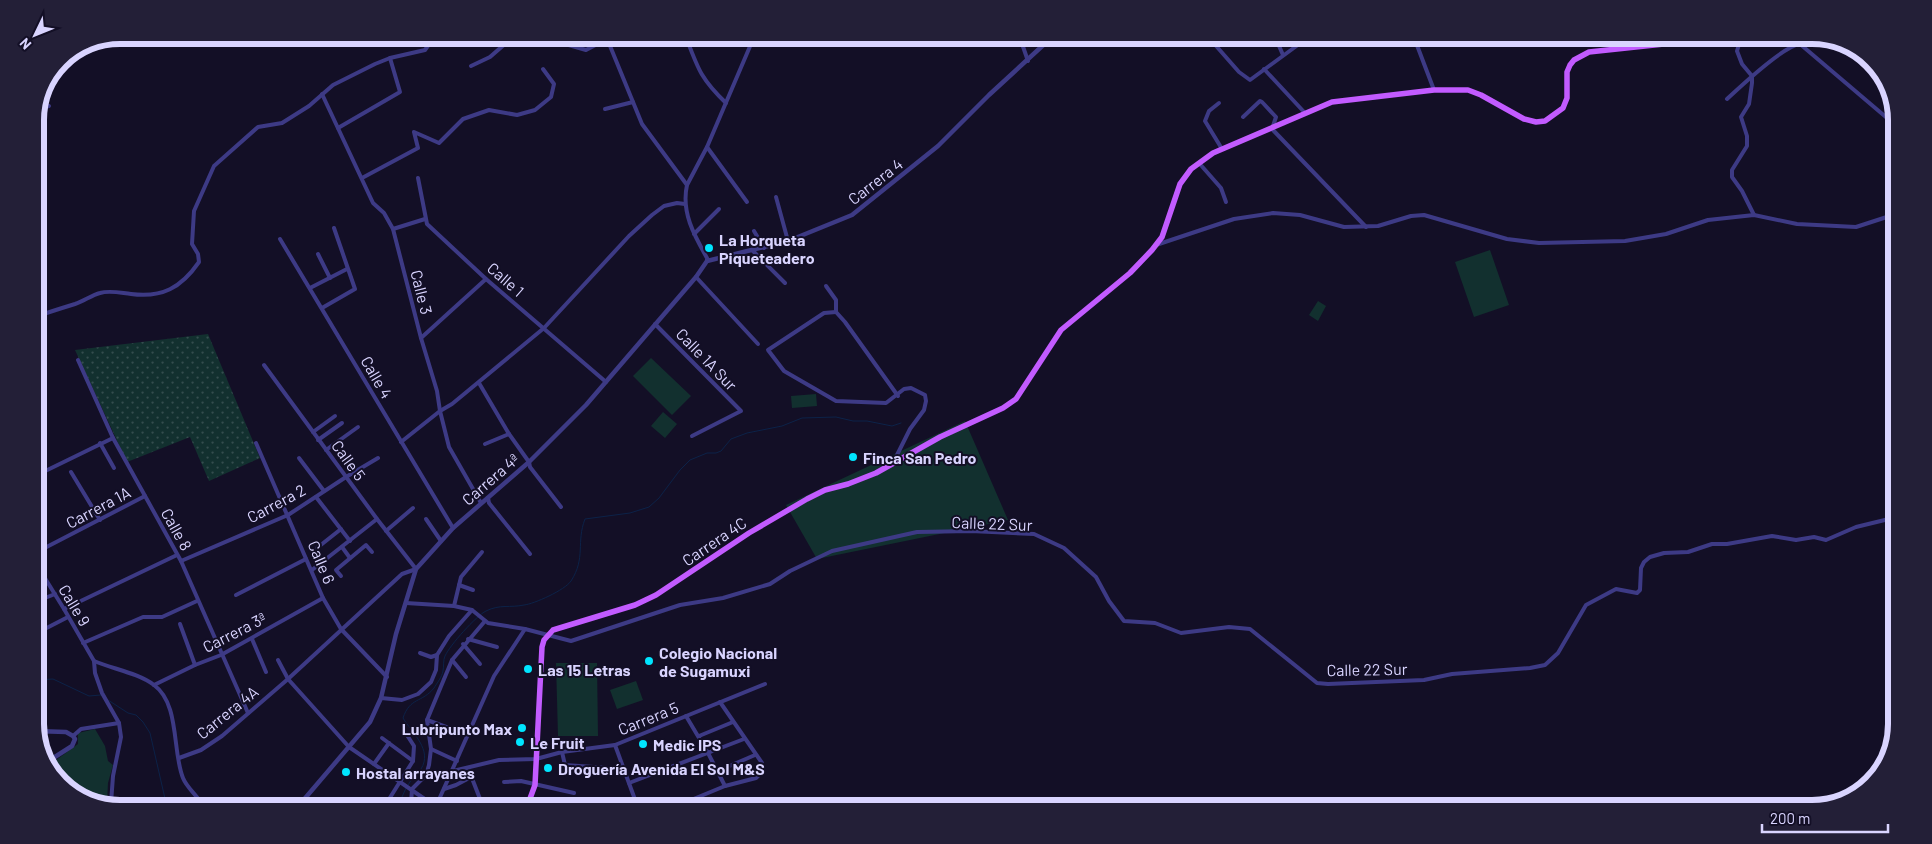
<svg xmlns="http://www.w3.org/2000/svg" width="1932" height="844" viewBox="0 0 1932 844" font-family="Barlow,sans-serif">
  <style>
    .grass { fill: url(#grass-dots) }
    .park { fill: #12302f }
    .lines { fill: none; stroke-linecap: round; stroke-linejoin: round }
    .stream { stroke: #0c2248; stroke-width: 1 }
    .minor { stroke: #3d3a85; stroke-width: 4 }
    .tertiary { stroke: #3d3a85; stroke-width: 4.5 }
    .primary { stroke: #c25bff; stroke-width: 5.5 }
    .poi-dot { fill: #00e5ff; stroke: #130f26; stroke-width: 2 }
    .labels { text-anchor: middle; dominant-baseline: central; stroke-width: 4; stroke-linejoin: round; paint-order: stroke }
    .street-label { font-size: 16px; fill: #d9d4ff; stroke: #130f26 }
    .poi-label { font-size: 16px; font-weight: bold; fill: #d9d4ff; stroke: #130f26; text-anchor: start }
    .rim { fill: none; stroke: #d9d4ff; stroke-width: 6 }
  </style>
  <defs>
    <pattern id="grass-dots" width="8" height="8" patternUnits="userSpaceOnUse" patternTransform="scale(1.25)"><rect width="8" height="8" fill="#12302f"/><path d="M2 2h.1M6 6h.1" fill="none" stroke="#344d4e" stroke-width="1.8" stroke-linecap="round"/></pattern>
  </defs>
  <rect width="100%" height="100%" fill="#130f26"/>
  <path class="grass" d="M208,334L260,458L209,481L190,437L127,462L75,350Z"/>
  <g class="park">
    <path d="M1490,250L1509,305L1474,317L1455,262Z"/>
    <path d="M1318,301L1326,306L1318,321L1309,315Z"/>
    <path d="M651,358L691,396L672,415L633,376Z"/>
    <path d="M816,394L817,406L792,408L791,396Z"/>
    <path d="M663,412L677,424L665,438L651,426Z"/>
    <path d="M965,421L1008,520L817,559L786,505Z"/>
    <path d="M556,663H597L598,736H558Z"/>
    <path d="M636,681L643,700L617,709L610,690Z"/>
    <path d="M95,729L105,746L108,761L113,765L108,783L107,803H87L52,776L48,766L78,744V733Z"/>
  </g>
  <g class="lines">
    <g class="stream">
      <path d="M35,680L53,679L89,696L101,695"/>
      <path d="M108,700L128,713L136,715L143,722L150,733L166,803"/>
      <path d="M408,785C411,778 418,776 421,769C433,750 412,733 403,718C410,697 422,703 434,688C437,683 442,677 443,671C444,666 443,660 445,656C450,645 476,616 486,611C500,604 510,608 524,605C534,604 565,590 571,581C586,558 576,542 585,519L630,513L649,507L659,498L680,470L690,460L707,453H716L721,451L731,439L747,433L782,426L802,418L836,417L853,421H867L892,426L901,423"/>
      <path d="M405,804L402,797L406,788"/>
    </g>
    <g class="minor">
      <path d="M541,37L586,50L605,40L608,41L642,124L687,185"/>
      <path d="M686,37C698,69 701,79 726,103"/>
      <path d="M1020,38L1028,61"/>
      <path d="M1210,39L1239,72L1250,80L1306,39"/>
      <path d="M1276,39L1283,55"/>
      <path d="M1415,40L1434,90"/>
      <path d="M1740,41L1737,51L1742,64L1752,76V83L1749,104L1741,117L1747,136V146L1732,170V177L1742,191L1754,215"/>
      <path d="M471,66L490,57L514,36"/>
      <path d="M1264,69L1305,113"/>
      <path d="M322,94L373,203L384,213L393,229L421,338L437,391L440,411L449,447L481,503"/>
      <path d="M1727,99C1741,86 1783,46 1800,44L1887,118L1897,130"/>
      <path d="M1219,103L1209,111L1205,121L1222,149"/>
      <path d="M37,109L49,106"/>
      <path d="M605,109L633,102"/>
      <path d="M1243,117L1260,101L1262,102L1276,117L1272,129L1366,227"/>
      <path d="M338,128L400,92L390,58"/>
      <path d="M707,147L747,202"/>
      <path d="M1199,163L1221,188L1226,202"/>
      <path d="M362,178L418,148L414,132L439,143L463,119L489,110L517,115L535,110L551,97L554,84L543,69"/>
      <path d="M418,178L427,224L486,279L606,382"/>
      <path d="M776,197L788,241"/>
      <path d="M393,229L425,219"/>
      <path d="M754,231L764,248"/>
      <path d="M694,234L719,209"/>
      <path d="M280,239L453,528"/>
      <path d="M1156,245L1234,219L1273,213L1300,215L1344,227L1378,226L1411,216L1424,215L1507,239L1539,243L1625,241L1666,234L1708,220L1754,215L1797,224L1856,227L1896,214"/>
      <path d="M753,251L785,283"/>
      <path d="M318,254L330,278"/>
      <path d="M707,261V258C694,235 681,212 687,185L707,147L754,37"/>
      <path d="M696,277L758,344"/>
      <path d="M826,286L836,300V312"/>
      <path d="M310,288L347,269"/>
      <path d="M322,308L355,289L334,228"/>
      <path d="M836,312L824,313L768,350L784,371L836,401L886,403L904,389L911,388L925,395L926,401L924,410L910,429L893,463"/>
      <path d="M836,312L845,322L898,396"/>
      <path d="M35,317C49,312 62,308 75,304C84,301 92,295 100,293C110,290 121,293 131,294C162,298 181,288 199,262L198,254L192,244L194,211L214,166L258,127L282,123L309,106L333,85L375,64L390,58L425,50L435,36"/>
      <path d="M655,324L741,411L692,436"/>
      <path d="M421,338L486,279"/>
      <path d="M78,360L113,438L181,561L248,713"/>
      <path d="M479,383L509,434L529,462L530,467L561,507"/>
      <path d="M313,432L335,416"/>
      <path d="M318,440L342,423"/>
      <path d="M401,442L440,411L452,404L544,328L629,236L652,215L664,206L677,203L685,204"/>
      <path d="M100,443L114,468"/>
      <path d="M256,443L323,598L341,629L387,677"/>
      <path d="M485,444L509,434"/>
      <path d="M326,450L358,427"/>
      <path d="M299,458L324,491"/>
      <path d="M71,472L100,520"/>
      <path d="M35,476L113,438"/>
      <path d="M316,497L350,541"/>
      <path d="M488,498L489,503L530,554"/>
      <path d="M426,519L441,541"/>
      <path d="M386,531L413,508"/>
      <path d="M342,547L350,558"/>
      <path d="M317,548L341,529"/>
      <path d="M35,553L145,496"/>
      <path d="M181,561L288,515L346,477L378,458"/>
      <path d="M35,562L64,609L94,661L95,673L102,693L119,723L121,737L113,776L111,803"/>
      <path d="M312,570L377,519"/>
      <path d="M341,576L336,570L366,545L372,552"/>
      <path d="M459,585L473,590"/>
      <path d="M236,595L306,559"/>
      <path d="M35,602L55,594"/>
      <path d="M406,603L454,606L472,610L488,623L525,629L571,641L680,605L723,598L770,584L790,571L832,551L917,532L971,531L1034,534L1064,548L1096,577L1109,601L1124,621L1155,623L1181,633L1229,627L1250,629L1317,683L1328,684L1424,680L1452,674L1530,668L1545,665L1558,653L1586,605L1616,589L1637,593L1640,590L1641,568L1644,562L1650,557L1664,553L1688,552L1712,544H1727L1772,536L1796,540L1814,537L1826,540L1856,527L1893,518"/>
      <path d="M454,606L461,577L482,552"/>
      <path d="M64,609L177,555"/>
      <path d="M180,624L195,665"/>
      <path d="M35,634L68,617"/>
      <path d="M252,639L266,672"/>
      <path d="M468,639L497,647"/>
      <path d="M83,643L143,617H162L197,601"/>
      <path d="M463,644L480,664"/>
      <path d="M35,653L36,674"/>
      <path d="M420,653L431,657L437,655L449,636L472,610"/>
      <path d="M278,660L288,679L349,747L432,804"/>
      <path d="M452,660L466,677"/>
      <path d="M94,661C113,669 138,673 154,685C180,704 172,751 183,778C187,788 196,794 201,803"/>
      <path d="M35,675L44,670L36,657"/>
      <path d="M154,685L195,665L221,655L323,598"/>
      <path d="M381,698L402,700L418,694L431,682L436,670L437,655"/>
      <path d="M686,716L708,753L725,786"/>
      <path d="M427,720L468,735"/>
      <path d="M73,736L81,729L119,723"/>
      <path d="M699,736L733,722"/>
      <path d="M382,738L413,761"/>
      <path d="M615,745L637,805"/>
      <path d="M431,749L457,761"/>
      <path d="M562,752L565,765L622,769"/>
      <path d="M179,758L201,750L222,736L288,679L402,574L416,569L377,519L264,365"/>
      <path d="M374,764L389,743"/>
      <path d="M468,768L482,804"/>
      <path d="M453,771L499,760L536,759L562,752L615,745L765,684"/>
      <path d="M718,771L755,755"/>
      <path d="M504,782L521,781L574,793"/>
      <path d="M629,783L744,739"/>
      <path d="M444,789L456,785L471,777"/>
      <path d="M386,804L413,761L414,746L405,732"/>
      <path d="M411,804L412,789L426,775L429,765L431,749L427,720L452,660L485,621"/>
      <path d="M437,804L494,676L525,629"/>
      <path d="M679,805L725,786L756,778L762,772V763L720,702"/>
    </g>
    <g class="tertiary">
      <path d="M35,731L66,732L73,736L75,739L72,746L47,762"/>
      <path d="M301,803L370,722L381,698L396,634L416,569L453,528L529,462L586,405L696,277L707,261L788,241L852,215L938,146L989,95L1051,38"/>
    </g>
    <path class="primary" d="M528,804L535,785L542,647L544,640L553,630L635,605L656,595L749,533L807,499L825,490L848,484L876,473L940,437L1003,408L1016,399L1061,330L1130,273L1152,250L1162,237L1180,184L1191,169L1213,153L1332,102L1434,90H1468L1481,95L1524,119L1536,122L1545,121L1563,108L1567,98V72L1570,65L1574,60L1589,52L1692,41"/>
  </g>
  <g class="poi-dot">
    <circle cx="709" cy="248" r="5"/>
    <circle cx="853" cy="457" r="5"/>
    <circle cx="649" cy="661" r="5"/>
    <circle cx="528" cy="669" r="5"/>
    <circle cx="522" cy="728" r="5"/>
    <circle cx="520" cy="742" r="5"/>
    <circle cx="643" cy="744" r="5"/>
    <circle cx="548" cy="768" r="5"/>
    <circle cx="346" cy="772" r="5"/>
  </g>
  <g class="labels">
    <g class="street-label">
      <text transform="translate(875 181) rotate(-38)">Carrera 4</text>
      <text transform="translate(506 279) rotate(41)">Calle 1</text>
      <text transform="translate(422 292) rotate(76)">Calle 3</text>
      <text transform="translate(707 359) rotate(46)">Calle 1A Sur</text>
      <text transform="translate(377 377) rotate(60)">Calle 4</text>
      <text transform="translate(349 460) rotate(54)">Calle 5</text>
      <text transform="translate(490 479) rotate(-41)">Carrera 4ª</text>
      <text transform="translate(276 503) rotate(-28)">Carrera 2</text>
      <text transform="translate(98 507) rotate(-28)">Carrera 1A</text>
      <text transform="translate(992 523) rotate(2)">Calle 22 Sur</text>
      <text transform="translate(177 529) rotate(61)">Calle 8</text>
      <text transform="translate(714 541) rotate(-34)">Carrera 4C</text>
      <text transform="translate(322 562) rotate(67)">Calle 6</text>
      <text transform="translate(75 605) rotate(59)">Calle 9</text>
      <text transform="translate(234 632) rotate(-27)">Carrera 3ª</text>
      <text transform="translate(1367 669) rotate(-1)">Calle 22 Sur</text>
      <text transform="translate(227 712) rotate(-39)">Carrera 4A</text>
      <text transform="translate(648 718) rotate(-22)">Carrera 5</text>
    </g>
    <g class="poi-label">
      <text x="719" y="239">La Horqueta<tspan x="719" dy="18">Piqueteadero</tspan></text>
      <text x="863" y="457">Finca San Pedro</text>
      <text x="659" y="652">Colegio Nacional<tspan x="659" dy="18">de Sugamuxi</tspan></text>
      <text x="538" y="669">Las 15 Letras</text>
      <text x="512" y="728" text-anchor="end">Lubripunto Max</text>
      <text x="530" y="742">Le Fruit</text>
      <text x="653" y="744">Medic IPS</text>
      <text x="558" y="768">Droguería Avenida El Sol M&amp;S</text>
      <text x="356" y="772">Hostal arrayanes</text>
    </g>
  </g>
  <path d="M0 0H1932V844H0ZM120 44H1812A76 76 0 0 1 1888 120V724A76 76 0 0 1 1812 800H120A76 76 0 0 1 44 724V120A76 76 0 0 1 120 44Z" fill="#231f37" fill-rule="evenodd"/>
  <path class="rim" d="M120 44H1812A76 76 0 0 1 1888 120V724A76 76 0 0 1 1812 800H120A76 76 0 0 1 44 724V120A76 76 0 0 1 120 44Z"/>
  <g transform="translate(35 35) rotate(227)" stroke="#130f26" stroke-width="4" paint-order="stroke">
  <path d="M0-4L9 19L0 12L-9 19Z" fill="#d9d4ff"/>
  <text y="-8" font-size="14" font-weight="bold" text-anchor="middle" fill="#d9d4ff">N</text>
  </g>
  <path d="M1762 824v8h126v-8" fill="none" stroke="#d9d4ff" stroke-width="2.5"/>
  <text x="1770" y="824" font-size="15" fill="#d9d4ff" stroke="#130f26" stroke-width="4" paint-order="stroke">200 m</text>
</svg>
